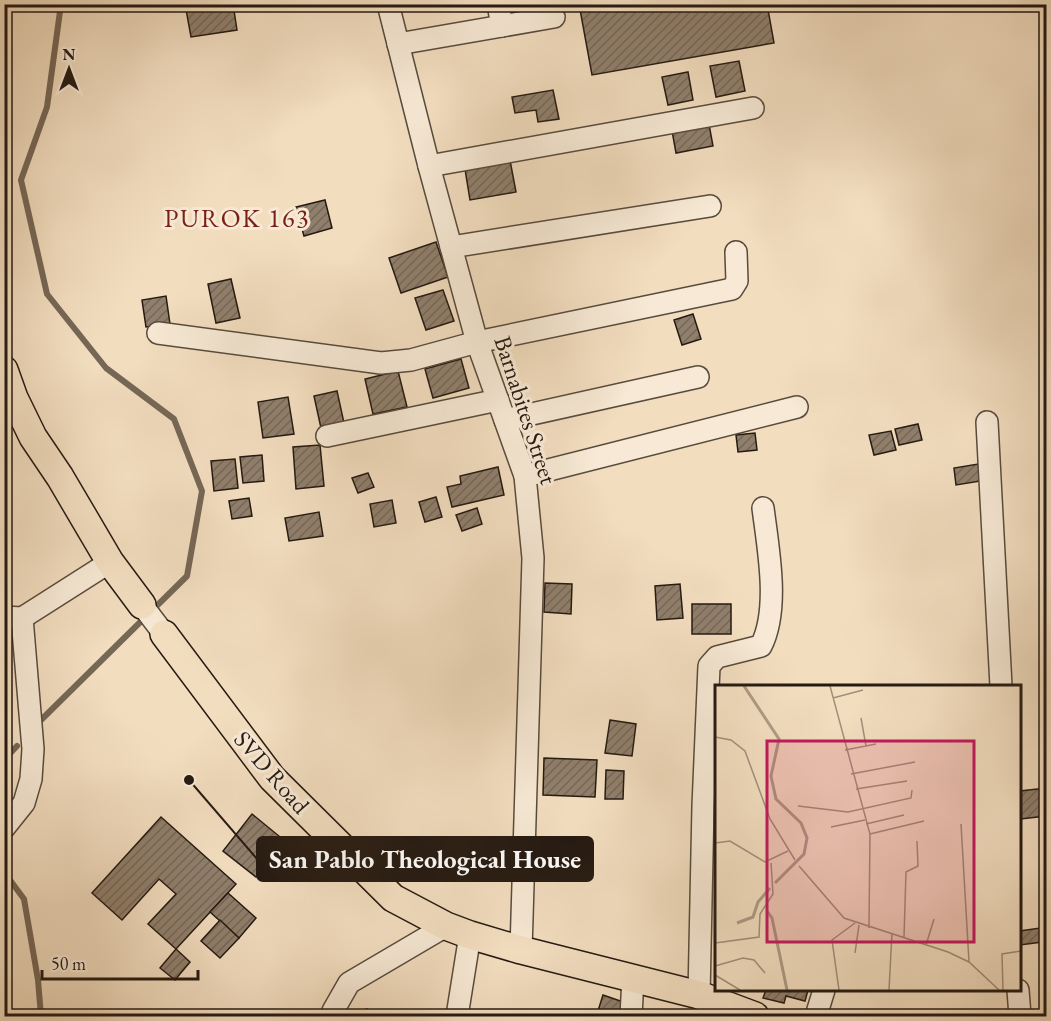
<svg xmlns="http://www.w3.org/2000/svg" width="1051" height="1021" viewBox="0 0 1051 1021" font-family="'EB Garamond',serif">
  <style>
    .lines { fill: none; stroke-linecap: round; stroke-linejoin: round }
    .stream { stroke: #766756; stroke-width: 6 }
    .building { fill: url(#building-hatch); stroke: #251a12; stroke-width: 1.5 }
    .minor-casing { stroke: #584b3d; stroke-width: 24 }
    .major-casing { stroke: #251a12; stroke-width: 30 }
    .minor { stroke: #f7e9d5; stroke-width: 21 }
    .major { stroke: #f2ddbf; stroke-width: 27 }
    .labels { text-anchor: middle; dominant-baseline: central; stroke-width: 6; stroke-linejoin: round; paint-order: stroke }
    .street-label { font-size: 24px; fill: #251a12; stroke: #f7e9d5 }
    .neighbourhood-label { font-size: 26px; letter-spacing: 1.5px; fill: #7a1f14; stroke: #f7e9d5 }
    .inset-river { fill: none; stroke: #ac9b84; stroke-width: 3 }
    .inset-road { fill: none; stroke: #a08f7a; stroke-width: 1.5 }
    .view { fill: #c2185b; fill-opacity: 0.15; stroke: #c2185b; stroke-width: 3 }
    .inset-edge { fill: none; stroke: #251a12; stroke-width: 3 }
    .leader { fill: none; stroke: #251a12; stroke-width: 2 }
    .callout-dot { fill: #251a12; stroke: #f7e9d5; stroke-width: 2 }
    .callout { fill: #251a12; stroke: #251a12; stroke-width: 2 }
    .callout-label { font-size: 26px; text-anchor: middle; font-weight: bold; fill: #fff }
  </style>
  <defs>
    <pattern id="building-hatch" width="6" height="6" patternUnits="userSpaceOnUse" patternTransform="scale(1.5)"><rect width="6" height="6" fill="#907f6c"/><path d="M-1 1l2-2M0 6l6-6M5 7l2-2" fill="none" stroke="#756757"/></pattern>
  </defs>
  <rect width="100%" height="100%" fill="#f2ddbf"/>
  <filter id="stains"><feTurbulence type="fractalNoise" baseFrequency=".00333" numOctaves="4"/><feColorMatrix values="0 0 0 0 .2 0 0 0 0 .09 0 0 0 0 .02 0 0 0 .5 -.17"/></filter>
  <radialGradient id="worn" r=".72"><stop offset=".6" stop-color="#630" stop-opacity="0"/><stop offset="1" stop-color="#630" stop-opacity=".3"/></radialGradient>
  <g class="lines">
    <g class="stream">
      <path d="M40,721L187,576L202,491L174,419L106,368L47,294L21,180L47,107L61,4"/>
      <path d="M4,760L17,746"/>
      <path d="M4,872L24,899L38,980L41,1016"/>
    </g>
  </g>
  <g class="building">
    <path d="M185,4H233L237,30L191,37Z"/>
    <path d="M579,4H767L774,43L592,75Z"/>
    <path d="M739,61L745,91L716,97L710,66Z"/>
    <path d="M688,72L693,100L668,105L662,77Z"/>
    <path d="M4,86L10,127L4,128Z"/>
    <path d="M553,90L559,119L538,122L536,110L515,113L512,97Z"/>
    <path d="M708,119L713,146L676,153L671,125Z"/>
    <path d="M509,155L516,192L470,200L464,163Z"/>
    <path d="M325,200L332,228L304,236L296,207Z"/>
    <path d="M436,242L448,277L401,293L389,258Z"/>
    <path d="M231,279L240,318L216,323L208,284Z"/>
    <path d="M443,290L454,321L426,330L415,298Z"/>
    <path d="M166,296L170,324L146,327L142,300Z"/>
    <path d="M693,314L701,339L682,345L674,320Z"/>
    <path d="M461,359L469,388L433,398L425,369Z"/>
    <path d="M398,371L407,407L373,414L365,379Z"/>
    <path d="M337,391L344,423L321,428L314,396Z"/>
    <path d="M288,397L294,434L263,438L258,402Z"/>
    <path d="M918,424L922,440L899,445L895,429Z"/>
    <path d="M891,431L896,450L874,455L869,435Z"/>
    <path d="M755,433L757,450L738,452L736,435Z"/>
    <path d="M320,445L324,486L296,489L293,447Z"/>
    <path d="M262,455L264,481L243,483L240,457Z"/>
    <path d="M235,459L238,488L214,491L211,461Z"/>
    <path d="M978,464L981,481L956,485L954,468Z"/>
    <path d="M498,467L504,495L452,507L447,487L461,484L460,476Z"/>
    <path d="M368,473L374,487L358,493L352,478Z"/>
    <path d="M436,497L442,517L425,522L419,502Z"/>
    <path d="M249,498L252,516L232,519L229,501Z"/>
    <path d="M392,500L396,523L374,527L370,504Z"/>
    <path d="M477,508L482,524L462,531L456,515Z"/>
    <path d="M319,512L323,536L289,541L285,518Z"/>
    <path d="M545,583L572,584L571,614L544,612Z"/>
    <path d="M680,584L683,618L657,620L655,586Z"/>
    <rect x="692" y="604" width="39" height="30"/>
    <path d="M610,720L636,724L632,756L605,753Z"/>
    <path d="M544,758L597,760L595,797L543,795Z"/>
    <path d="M606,770L624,771L623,799H605Z"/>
    <path d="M1046,788V816L1021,819L1020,791Z"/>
    <path d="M252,814L285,841L256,877L223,851Z"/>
    <path d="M161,817L236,884L176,949L148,924L176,894L159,879L122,920L92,893Z"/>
    <path d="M228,893L256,918L239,938L210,912Z"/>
    <path d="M220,920L239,938L220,958L201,941Z"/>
    <path d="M1040,928L1042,942L1020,945V931Z"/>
    <path d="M176,949L190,962L175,980L160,968Z"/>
    <path d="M766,990H808L805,1001L786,996L784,1003L763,998Z"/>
    <path d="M603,995L629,1004L625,1016H603L597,1014Z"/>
    <path d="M367,1009L369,1016H343Z"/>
  </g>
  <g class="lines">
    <g class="minor-casing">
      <g id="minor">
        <path d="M388,4L429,166L477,342L525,476L533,558L521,950"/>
        <path d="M498,4L502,26"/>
        <path d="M398,44L554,17"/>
        <path d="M429,166L753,108"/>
        <path d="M451,247L710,206"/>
        <path d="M158,333L381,363L411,360L477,342L732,289L737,281L736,252"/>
        <path d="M505,420L698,377"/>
        <path d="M987,422L1001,686"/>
        <path d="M327,436L498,400"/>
        <path d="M525,476L797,407"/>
        <path d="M142,605L164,634"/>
        <path d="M4,617L22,618L110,562"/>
        <path d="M4,828L24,803L31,779L33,749L22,618"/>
        <path d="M1018,990L1020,1016"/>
        <path d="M699,995L703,806L709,666L717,657L761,646C780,609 768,548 763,508"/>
        <path d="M333,1016V1011L349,983L446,926"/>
        <path d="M457,1016L470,935"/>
        <path d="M631,1016L633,978"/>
        <path d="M816,1016L824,990"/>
      </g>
    </g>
    <g class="major-casing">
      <g id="major">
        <path d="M4,370L14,398L33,437L60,477L110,562L142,605"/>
        <path d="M164,634L272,778L393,898L446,926L470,935L521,950L699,995L755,1016"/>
      </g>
    </g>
    <use href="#minor" class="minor"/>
    <use href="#major" class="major"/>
  </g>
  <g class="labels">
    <g class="street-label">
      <text transform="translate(526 410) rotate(72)">Barnabites Street</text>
      <text transform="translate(272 772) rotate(49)">SVD Road</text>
    </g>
    <g class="neighbourhood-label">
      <text x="237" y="218">PUROK 163</text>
    </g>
  </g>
  <g transform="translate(715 685)">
    <rect width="306" height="306" fill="#f2ddbf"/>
    <path class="inset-river" d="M29,1L64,54L56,91L61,114L86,138L92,153L89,169L60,198M52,226L57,233L72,305M22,238L38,232L43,217L55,203"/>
    <path class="inset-road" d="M115,1L155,149L154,243M118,13L148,5M146,33L151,61M0,52L16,55L30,66L55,134L80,175M130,65L161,59M136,89L200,77M141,104L192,96M83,121L133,127L196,113L197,105M151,139L189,130M246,139L254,277M116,142L150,135M155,149L209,136M0,158L15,156L50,177L73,166M84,181L129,233L233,267L254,277L284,305M189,252L191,187L203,181L202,156M0,258L44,252L45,229L58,209L56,178M211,260L219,234M140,268L144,240M0,281L28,273L39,275L50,288M0,290L25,305M124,305L117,255L140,238M174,305L177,248M288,305L287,269L306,266"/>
    <path class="view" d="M52,56H259V257H52Z"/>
    <rect width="306" height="306" class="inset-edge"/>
  </g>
  <path class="leader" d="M189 780L257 859"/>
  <circle class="callout-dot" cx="189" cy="780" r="6"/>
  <rect class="callout" x="257" y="837" width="336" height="44" rx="6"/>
  <g class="callout-label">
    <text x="425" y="868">San Pablo Theological House</text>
  </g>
  <rect width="1051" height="1021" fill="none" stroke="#f2ddbf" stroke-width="24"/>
  <rect x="6" y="6" width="1039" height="1009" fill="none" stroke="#251a12" stroke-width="3"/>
  <rect x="12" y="12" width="1027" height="997" fill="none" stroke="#251a12" stroke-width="1.5"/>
  <g transform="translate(69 69)" stroke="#f7e9d5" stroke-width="4.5" paint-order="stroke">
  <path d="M0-4.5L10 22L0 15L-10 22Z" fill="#251a12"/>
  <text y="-9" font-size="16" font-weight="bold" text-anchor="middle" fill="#251a12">N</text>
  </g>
  <path d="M42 970v9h156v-9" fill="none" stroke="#251a12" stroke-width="3"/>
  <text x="51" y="970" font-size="18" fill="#251a12" stroke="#f7e9d5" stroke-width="4.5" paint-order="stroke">50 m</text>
  <rect width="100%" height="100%" filter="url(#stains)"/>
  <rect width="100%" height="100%" fill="url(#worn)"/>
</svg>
